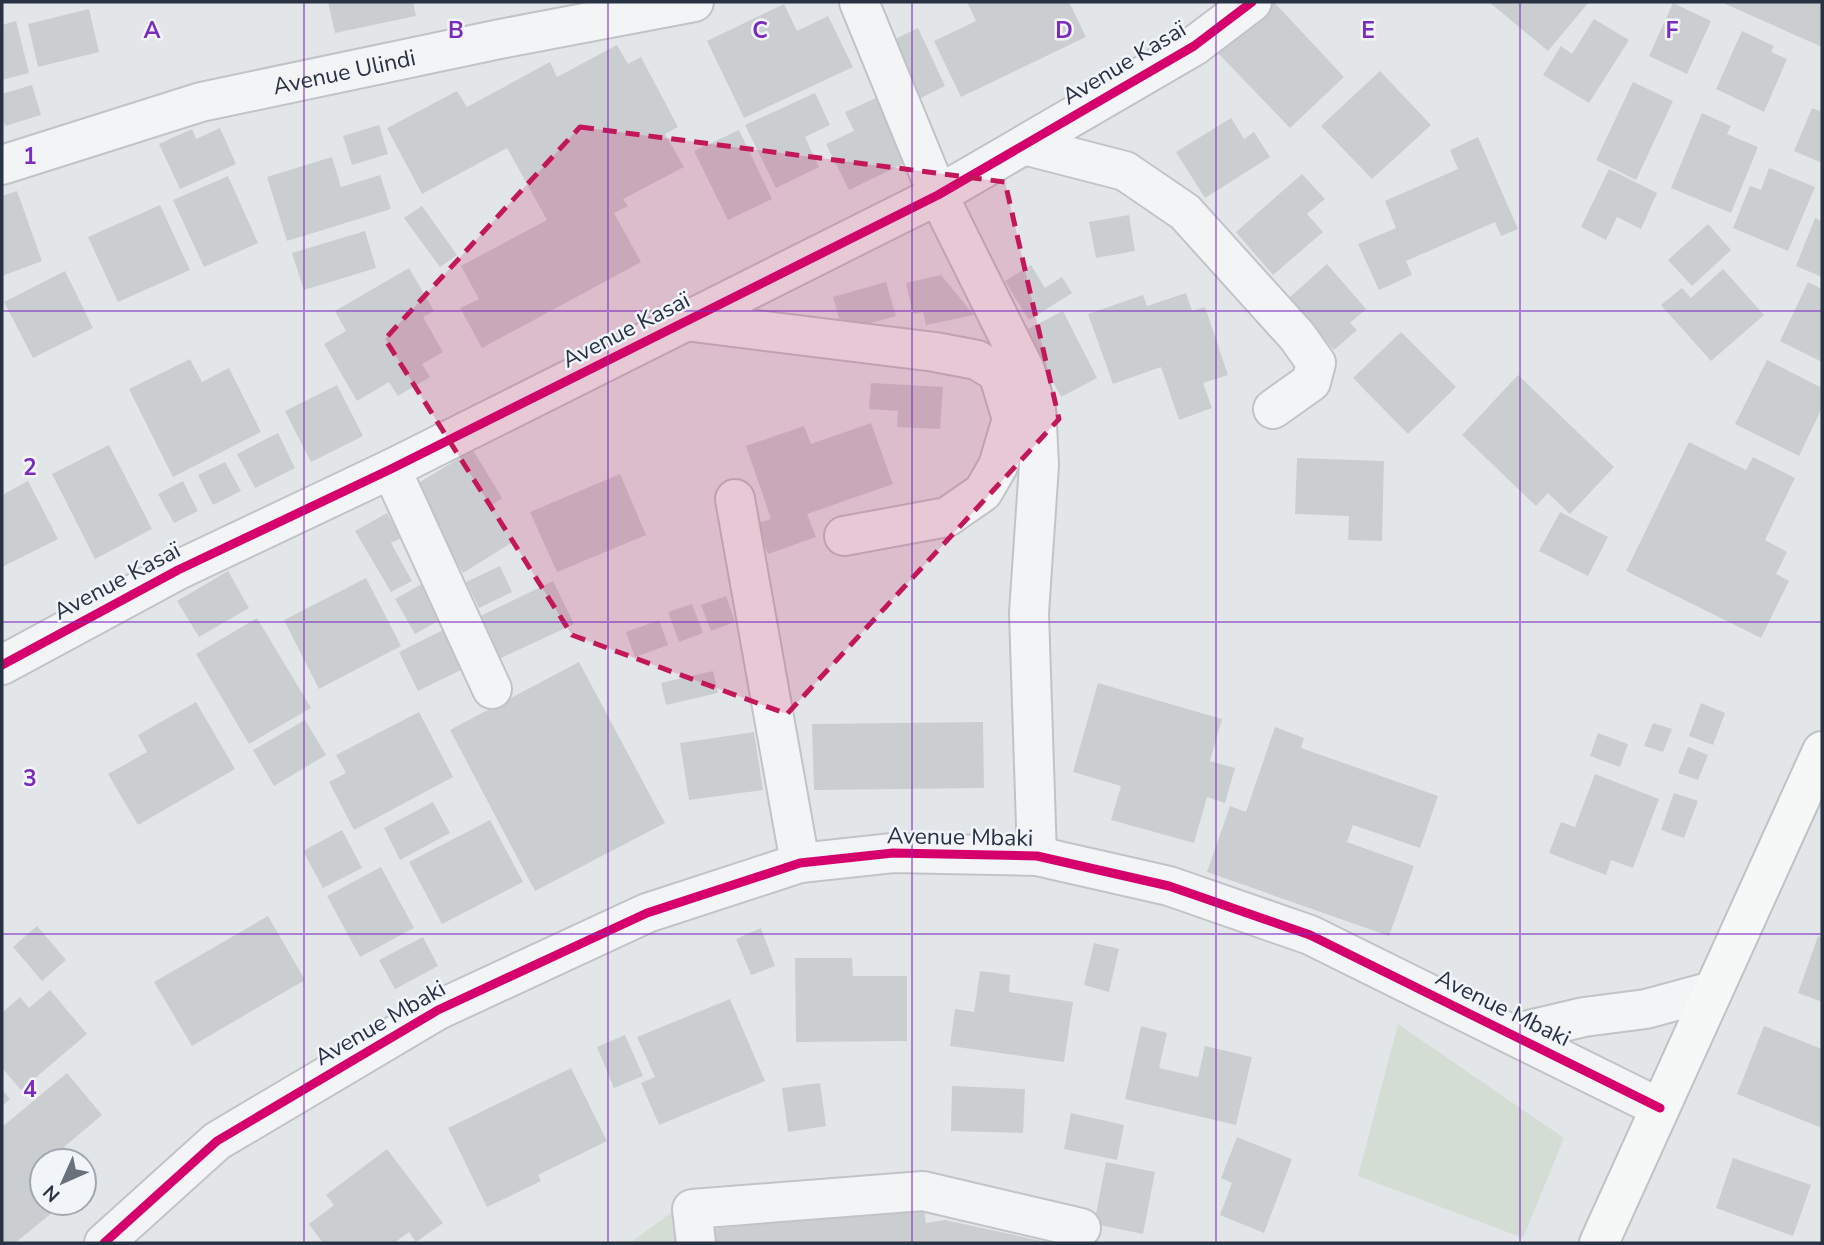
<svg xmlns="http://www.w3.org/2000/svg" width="1824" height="1245" viewBox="0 0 1824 1245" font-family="'Nunito Sans',sans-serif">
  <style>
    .green { fill: #d4ddd4 }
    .building { fill: #cbced1 }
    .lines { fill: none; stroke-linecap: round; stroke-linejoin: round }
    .minor-casing { stroke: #c1c4c7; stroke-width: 42 }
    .major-casing { stroke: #bfc3c7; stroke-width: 42 }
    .minor { stroke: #f3f4f5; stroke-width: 38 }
    .major { stroke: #f6f7f7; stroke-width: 38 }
    .cycleway-casing { stroke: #f1f4f8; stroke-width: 13 }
    .cycleway { stroke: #d6006c; stroke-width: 9 }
    .marked { fill: #c2185b; fill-opacity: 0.2; stroke: #c2185b; stroke-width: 5; stroke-dasharray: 14 9; stroke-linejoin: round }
    .grid { fill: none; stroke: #7b2cbf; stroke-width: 2; stroke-opacity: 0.55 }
    .labels { text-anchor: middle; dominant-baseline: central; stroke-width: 5; stroke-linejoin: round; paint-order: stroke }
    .street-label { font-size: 23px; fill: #283243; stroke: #f1f4f8 }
    .grid-label { font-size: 23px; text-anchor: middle; font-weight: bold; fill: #7b2cbf; stroke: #f1f4f8; stroke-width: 5; stroke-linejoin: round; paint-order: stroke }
  </style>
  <rect width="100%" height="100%" fill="#e3e6e9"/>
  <g class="green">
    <path d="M1398,1024L1564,1138L1523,1238L1358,1176Z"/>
    <path d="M682,1205L696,1243H630Z"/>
  </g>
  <g class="building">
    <path d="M328,2H413L416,16L335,33Z"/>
    <path d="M967,2H1069L1086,37L961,97L934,41L976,21Z"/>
    <path d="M1268,2H1274L1344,77L1290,128L1216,51Z"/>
    <path d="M1489,2H1589L1548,51Z"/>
    <path d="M1721,2H1822V47Z"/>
    <path d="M1673,3L1711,21L1687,74L1649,56Z"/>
    <path d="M784,4L797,31L828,16L853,67L744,118L707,41Z"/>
    <path d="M89,9L99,52L38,67L28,24Z"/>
    <path d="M1594,19L1629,40L1589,103L1543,75L1561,46L1572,54Z"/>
    <path d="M16,21L29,73L2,80V25Z"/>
    <path d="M918,28L945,86L913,102L885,44Z"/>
    <path d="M1742,31L1774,46L1771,52L1787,59L1764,112L1716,89Z"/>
    <path d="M617,45L628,64L641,57L678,127L665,134L684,167L623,199L628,206L614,213L641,262L482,348L460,308L479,299L461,266L547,220L507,148L422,194L387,128L457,91L467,107L550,62L557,77Z"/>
    <path d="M1380,71L1431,125L1372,179L1321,126Z"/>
    <path d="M1633,82L1673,101L1636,180L1596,160Z"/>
    <path d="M32,85L41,115L5,126L2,117V94Z"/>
    <path d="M815,93L830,125L805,137L819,167L776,188L745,125Z"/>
    <path d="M878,97L909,161L849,190L826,144L854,131L845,112Z"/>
    <path d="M1812,108L1822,112V163L1794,151Z"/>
    <path d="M1702,113L1731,126L1727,134L1758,147L1731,213L1671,188Z"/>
    <path d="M1231,118L1244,139L1254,132L1270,157L1205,198L1176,152Z"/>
    <path d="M379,125L388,154L352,165L343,136Z"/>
    <path d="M220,128L236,164L180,189L159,144L192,129L196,139Z"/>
    <path d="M739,130L772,199L728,220L694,151Z"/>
    <path d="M1478,137L1518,229L1501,236L1495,222L1406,261L1412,275L1379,290L1358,244L1396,228L1385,201L1458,169L1450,150Z"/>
    <path d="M332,157L341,187L380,175L391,209L287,241L267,177Z"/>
    <path d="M1769,168L1815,187L1788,251L1733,228L1750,186L1761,190Z"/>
    <path d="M1609,169L1657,193L1641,229L1617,217L1606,240L1581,227Z"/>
    <path d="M1302,174L1325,199L1307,214L1323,232L1273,275L1236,232Z"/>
    <path d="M228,176L258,243L204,267L173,200Z"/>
    <path d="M17,191L42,261L2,276V196Z"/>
    <path d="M160,205L190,270L118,302L88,237Z"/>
    <path d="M422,206L457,255L440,267L404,218Z"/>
    <path d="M1129,215L1135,251L1096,258L1089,222Z"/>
    <path d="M1815,218L1822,221V277L1796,266Z"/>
    <path d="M1708,224L1731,250L1692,286L1668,260Z"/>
    <path d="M365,231L376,268L304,290L292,253Z"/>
    <path d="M1327,264L1366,309L1350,323L1357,330L1334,350L1289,298Z"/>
    <path d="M1031,265L1045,288L1062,277L1072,293L1029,320L1005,281Z"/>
    <path d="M409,268L434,311L423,317L443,352L422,364L430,377L398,396L389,382L357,401L324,344L346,331L335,311Z"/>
    <path d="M1723,269L1764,315L1711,361L1661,305L1682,288L1691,298Z"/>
    <path d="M65,271L93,328L33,358L4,302Z"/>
    <path d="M941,275L974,315L926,325L923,312L913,314L906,283Z"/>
    <path d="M886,282L896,316L843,331L833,297Z"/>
    <path d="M1808,282L1822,289V362L1780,341Z"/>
    <path d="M1186,293L1192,311L1205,307L1228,375L1203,383L1212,408L1179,420L1161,367L1113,384L1088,314L1143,295L1147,306Z"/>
    <path d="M1063,311L1097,378L1061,397L1026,330Z"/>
    <path d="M1401,332L1456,387L1408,434L1353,378Z"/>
    <path d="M190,359L202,382L229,368L261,432L173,477L129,389Z"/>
    <path d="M1767,360L1822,388V408L1799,456L1735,424Z"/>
    <path d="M1518,375L1614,467L1570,514L1548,493L1536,506L1462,435Z"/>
    <path d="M871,383L943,387L940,429L897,427L898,411L869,409Z"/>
    <path d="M337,385L363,436L311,462L285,411Z"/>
    <path d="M871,423L893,484L807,514L816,537L768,554L756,524L771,519L746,446L804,426L811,444Z"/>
    <path d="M278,433L295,468L255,488L237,454Z"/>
    <path d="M1689,442L1746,470L1753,457L1795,478L1765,540L1787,552L1776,574L1789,581L1761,638L1626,571Z"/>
    <path d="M109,445L152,529L95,559L52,474Z"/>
    <path d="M473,450L502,498L491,506L513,542L463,573L410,488Z"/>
    <path d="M1297,458L1384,461L1382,541L1348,540L1349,516L1295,514Z"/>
    <path d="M225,462L241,491L213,505L198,475Z"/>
    <path d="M620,474L646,535L557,572L530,512Z"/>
    <path d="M28,481L58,539L2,567V495Z"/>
    <path d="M183,481L198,511L174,523L158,494Z"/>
    <path d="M1560,512L1608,537L1588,576L1539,551Z"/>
    <path d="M387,513L401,538L391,543L412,581L391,592L355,531Z"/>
    <path d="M500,566L512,592L479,608L466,582Z"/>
    <path d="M228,571L249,608L199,637L177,601Z"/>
    <path d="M366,578L401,646L319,689L284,620Z"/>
    <path d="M429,580L450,614L415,634L395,599Z"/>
    <path d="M553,581L574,624L490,663L470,621Z"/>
    <path d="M726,596L735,622L711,631L701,605Z"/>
    <path d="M692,604L703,633L679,642L668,612Z"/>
    <path d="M257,618L311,708L249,744L196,654Z"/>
    <path d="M659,620L668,645L635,657L626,632Z"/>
    <path d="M449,627L469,666L418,691L399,652Z"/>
    <path d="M579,662L665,823L535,891L450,730Z"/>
    <path d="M713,671L718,693L666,705L661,683Z"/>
    <path d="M1098,683L1222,719L1210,761L1235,768L1225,803L1207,797L1194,843L1111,820L1121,786L1073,772Z"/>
    <path d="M196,702L235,769L138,825L108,774L147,752L138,735Z"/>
    <path d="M1701,703L1725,713L1713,745L1689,736Z"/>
    <path d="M419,712L453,777L354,830L329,782L346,773L336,755Z"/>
    <path d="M305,720L326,755L274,786L253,750Z"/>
    <path d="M983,722L984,788L814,790L812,724Z"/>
    <path d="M1653,723L1672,729L1663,752L1644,746Z"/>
    <path d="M1275,727L1304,738L1301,748L1438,796L1420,848L1353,825L1347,842L1414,866L1389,936L1207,872L1230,806L1246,812Z"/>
    <path d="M754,732L763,790L689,800L680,743Z"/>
    <path d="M1598,733L1628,744L1620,767L1590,756Z"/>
    <path d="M1688,747L1708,755L1698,780L1678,773Z"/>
    <path d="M1595,774L1659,799L1633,868L1611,860L1606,875L1549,853L1561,822L1575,827Z"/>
    <path d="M1674,793L1698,801L1684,838L1661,830Z"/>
    <path d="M433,802L450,833L400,860L384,828Z"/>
    <path d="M490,820L523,882L442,924L409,862Z"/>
    <path d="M342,830L362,868L323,888L303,851Z"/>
    <path d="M381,867L414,928L360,957L327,896Z"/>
    <path d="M268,916L305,980L192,1046L154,982Z"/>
    <path d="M37,926L66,960L42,981L13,947Z"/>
    <path d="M761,928L775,966L751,975L736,939Z"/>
    <path d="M1818,936L1822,938V1002L1798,993Z"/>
    <path d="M423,937L438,966L395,989L379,960Z"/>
    <path d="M1094,943L1119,949L1109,992L1084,985Z"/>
    <path d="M795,958H852L853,976H907V1041L796,1042Z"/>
    <path d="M980,971L1010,975L1009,992L1073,1002L1064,1062L950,1046L955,1009L974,1012Z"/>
    <path d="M50,990L87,1034L21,1090L2,1068V1013L20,997L29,1008Z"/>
    <path d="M730,999L765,1081L659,1125L641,1083L655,1077L637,1037Z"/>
    <path d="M1141,1026L1167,1033L1159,1068L1198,1077L1205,1046L1252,1057L1236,1125L1125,1099Z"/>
    <path d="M1764,1026L1822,1049V1128L1737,1094Z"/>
    <path d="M625,1035L643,1076L614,1088L597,1047Z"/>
    <path d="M571,1068L607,1141L538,1175L541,1181L487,1207L448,1128Z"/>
    <path d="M67,1073L102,1115L64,1147L72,1156L66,1161H42V1203H64L15,1243H3L2,1127Z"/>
    <path d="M820,1083L826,1126L788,1132L782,1088Z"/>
    <path d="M952,1086L1025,1089L1023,1133L951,1131Z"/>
    <path d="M2,1089L10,1099L2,1106Z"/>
    <path d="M1071,1113L1124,1125L1117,1160L1064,1149Z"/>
    <path d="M1237,1137L1292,1159L1264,1233L1220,1215L1232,1183L1221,1178Z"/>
    <path d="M387,1149L443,1223L416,1242L409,1232L394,1243H323L309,1224L334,1205L326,1195Z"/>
    <path d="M1733,1158L1811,1185L1793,1236L1716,1208Z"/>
    <path d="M1106,1162L1155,1172L1143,1234L1094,1224Z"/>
    <path d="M924,1208L926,1223L945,1220L1051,1243H712L711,1229Z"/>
  </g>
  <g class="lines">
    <g class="minor-casing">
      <g id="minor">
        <path d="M859,2L938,195L1025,370L1036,406L1039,465L1029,613L1037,856"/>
        <path d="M1024,145L1125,171L1185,212L1297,336L1316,363L1311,382L1273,409"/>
        <path id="s1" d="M2,165L201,102L500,39L694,2"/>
        <path d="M685,321L935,352L977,360L998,373L1012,419L998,466L983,492L947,517L844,536"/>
        <path d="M391,469L492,689"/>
        <path d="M735,499L800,863"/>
        <path d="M2,665L178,570L391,469L938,195L1194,46L1252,2"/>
        <path d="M1512,1034L1584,1017L1646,1009L1712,991"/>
        <path d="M104,1243L217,1141L438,1010L647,913L800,863L893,853L1037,856L1169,886L1310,935L1660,1108"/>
        <path d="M696,1243L692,1209L923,1191L1081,1228"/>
      </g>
    </g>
    <g class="major-casing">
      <path id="major" d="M1599,1243L1822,751"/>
    </g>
    <use href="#minor" class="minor"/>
    <use href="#major" class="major"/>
    <g class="cycleway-casing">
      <g id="cycleway">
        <path d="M2,665L178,570L391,469L938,195L1194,46L1252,2"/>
        <path d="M104,1243L217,1141L438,1010L647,913L800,863L893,853L1037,856L1169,886L1310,935L1660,1108"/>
      </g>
    </g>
    <use href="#cycleway" class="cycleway"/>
  </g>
  <path class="marked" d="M580,127L1005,182L1059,419L787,714L572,635L385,339Z"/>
  <path class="grid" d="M304,2V1243M608,2V1243M912,2V1243M1216,2V1243M1520,2V1243M2,311H1822M2,622H1822M2,934H1822"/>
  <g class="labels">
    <g class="street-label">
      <text transform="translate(1124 63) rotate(-31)">Avenue Kasaï</text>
      <text stroke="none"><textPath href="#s1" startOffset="355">Avenue Ulindi</textPath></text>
      <text transform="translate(626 330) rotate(-27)">Avenue Kasaï</text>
      <text transform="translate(117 581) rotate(-28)">Avenue Kasaï</text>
      <text transform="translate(960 837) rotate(1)">Avenue Mbaki</text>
      <text transform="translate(1503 1008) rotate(26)">Avenue Mbaki</text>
      <text transform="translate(380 1023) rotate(-30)">Avenue Mbaki</text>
    </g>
  </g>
  <g class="grid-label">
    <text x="152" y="38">A</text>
    <text x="456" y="38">B</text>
    <text x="760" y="38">C</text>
    <text x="1064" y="38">D</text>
    <text x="1368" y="38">E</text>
    <text x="1672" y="38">F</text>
    <text x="30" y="164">1</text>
    <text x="30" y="475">2</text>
    <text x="30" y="786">3</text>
    <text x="30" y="1097">4</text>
  </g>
  <rect width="1824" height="1245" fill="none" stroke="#283243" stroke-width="7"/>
  <g transform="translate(63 1182) rotate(225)"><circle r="33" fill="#f1f4f8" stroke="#a1a6b0" stroke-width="2"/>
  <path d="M0-5L12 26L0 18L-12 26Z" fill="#69717d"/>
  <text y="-10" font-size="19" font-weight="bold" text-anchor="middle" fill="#283243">N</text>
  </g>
</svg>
